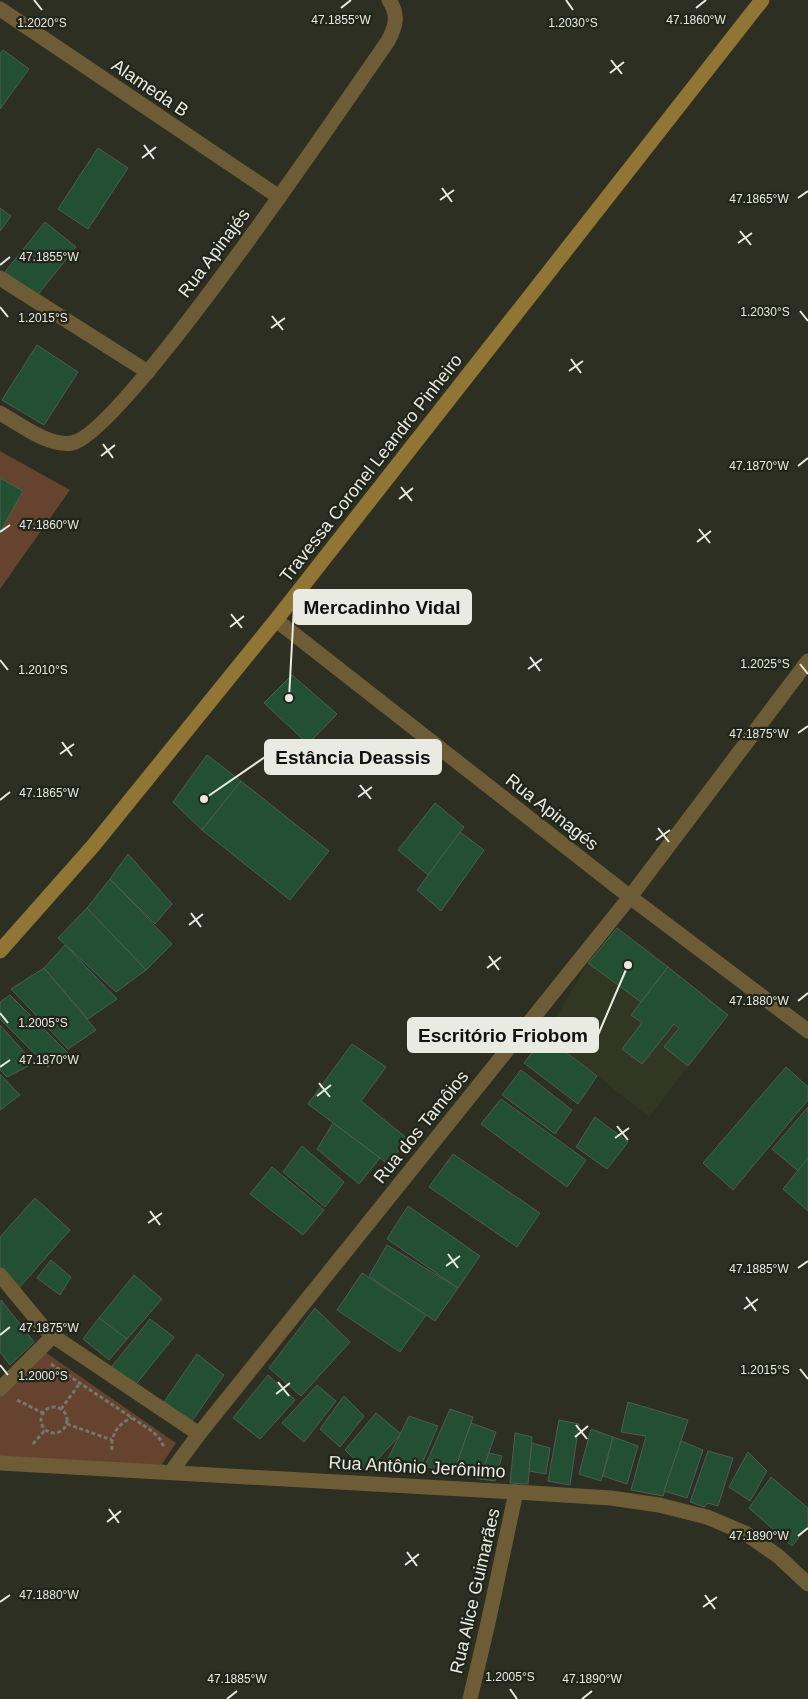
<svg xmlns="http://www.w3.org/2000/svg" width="808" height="1699" viewBox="0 0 808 1699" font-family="Arial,sans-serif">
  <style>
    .built { fill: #323724 }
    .green { fill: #65432e }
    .building { fill: #235032; stroke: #4f5c52 }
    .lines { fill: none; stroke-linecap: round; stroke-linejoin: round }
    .path { stroke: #74776c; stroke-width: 3; stroke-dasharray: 4 2.5; stroke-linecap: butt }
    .street { stroke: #6d5c36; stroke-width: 15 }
    .secondary { stroke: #907535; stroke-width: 15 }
    .ticks { fill: none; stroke: #e9ebe3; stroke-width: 2 }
    .labels { text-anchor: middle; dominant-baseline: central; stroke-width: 4.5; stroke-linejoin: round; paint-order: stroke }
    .street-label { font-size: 18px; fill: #e9ebe3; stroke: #222519 }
    .ticks-label { font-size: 12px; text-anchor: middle; fill: #e9ebe3; stroke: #222519; stroke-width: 4.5; stroke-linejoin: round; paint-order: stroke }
    .leader { fill: none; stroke: #e9ebe3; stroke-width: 2 }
    .callout-dot { fill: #e9ebe3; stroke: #222519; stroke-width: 2 }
    .callout { fill: #e9ebe3; stroke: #e9ebe3; stroke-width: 2 }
    .callout-label { font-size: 19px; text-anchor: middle; font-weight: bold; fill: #111 }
  </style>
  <rect width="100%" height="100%" fill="#2c2f22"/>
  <path class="built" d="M617,928L728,1015L649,1117L546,1035L588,963Z"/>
  <g class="green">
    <path d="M0,451L70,490L0,589Z"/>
    <path d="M42,1350L176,1443L158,1470L0,1456V1394Z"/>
  </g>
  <g class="building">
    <path d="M3,50L29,69L0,109V54Z"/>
    <path d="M98,148L128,168L88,229L58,209Z"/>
    <path d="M0,208L11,216L0,231Z"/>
    <path d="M45,222L76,247L36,297L5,272Z"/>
    <path d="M37,345L78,372L44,425L2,400Z"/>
    <path d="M0,478L23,491L0,532Z"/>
    <path d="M292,675L337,714L308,744L264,703Z"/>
    <path d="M207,755L241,781L202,830L173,802Z"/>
    <path d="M241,781L329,851L290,900L202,830Z"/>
    <path d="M435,803L464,827L428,875L398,850Z"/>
    <path d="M460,832L484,850L441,911L417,890Z"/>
    <path d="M128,854L172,904L155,924L110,879Z"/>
    <path d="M110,879L172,944L146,970L87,908Z"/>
    <path d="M87,908L146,970L116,992L58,938Z"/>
    <path d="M617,928L668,967L641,1002L588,963Z"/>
    <path d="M65,945L117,999L88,1019L44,968Z"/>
    <path d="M668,967L728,1015L688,1066L664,1047L679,1028L674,1024L642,1064L622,1049L642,1023L631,1015Z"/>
    <path d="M44,968L96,1030L68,1049L11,989Z"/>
    <path d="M10,995L69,1054L48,1067L0,1019V1002Z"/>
    <path d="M0,1025L34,1063L7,1077L0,1070Z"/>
    <path d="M545,1036L597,1076L578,1104L524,1063Z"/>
    <path d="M352,1044L386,1067L361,1101L408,1139L388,1164L308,1104Z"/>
    <path d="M786,1067L808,1087V1100L733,1190L703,1163Z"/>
    <path d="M521,1070L572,1110L555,1134L502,1095Z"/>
    <path d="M0,1074L20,1095L0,1110Z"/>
    <path d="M501,1099L586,1160L567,1187L481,1124Z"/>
    <path d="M808,1107V1158L798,1171L772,1149Z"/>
    <path d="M595,1117L628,1142L607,1169L576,1147Z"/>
    <path d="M333,1123L380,1158L359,1184L317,1149Z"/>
    <path d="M302,1146L344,1182L325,1207L283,1172Z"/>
    <path d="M453,1154L540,1213L517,1247L429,1187Z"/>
    <path d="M808,1158V1211L783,1189Z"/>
    <path d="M272,1167L324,1210L303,1235L250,1194Z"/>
    <path d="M35,1198L70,1230L19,1288L0,1269V1237Z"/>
    <path d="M408,1206L480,1256L458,1288L387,1239Z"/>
    <path d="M387,1245L458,1288L435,1321L369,1276Z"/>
    <path d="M51,1260L71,1277L60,1295L37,1278Z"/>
    <path d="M362,1273L426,1315L400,1352L337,1310Z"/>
    <path d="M134,1275L162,1299L127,1339L99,1318Z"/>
    <path d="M1,1300L34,1342L10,1365L0,1352Z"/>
    <path d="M315,1308L350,1342L301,1396L269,1368Z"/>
    <path d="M99,1318L127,1339L109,1360L83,1339Z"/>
    <path d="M150,1319L174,1337L133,1388L109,1370Z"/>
    <path d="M197,1354L224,1375L192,1421L164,1402Z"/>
    <path d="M268,1375L295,1400L260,1439L233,1418Z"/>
    <path d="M317,1385L336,1401L304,1442L282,1423Z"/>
    <path d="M344,1396L364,1416L340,1447L320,1429Z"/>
    <path d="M628,1402L688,1420L663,1496L631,1490L646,1436L621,1432Z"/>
    <path d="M450,1409L473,1417L453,1475L425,1466Z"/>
    <path d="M376,1413L401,1434L367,1471L345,1450Z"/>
    <path d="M409,1416L438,1426L417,1475L387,1461Z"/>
    <path d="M559,1420L579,1424L570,1485L548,1481Z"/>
    <path d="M471,1423L496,1432L480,1479L455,1470Z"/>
    <path d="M591,1429L613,1437L601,1481L579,1474Z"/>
    <path d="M515,1433L532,1437L528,1484L510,1483Z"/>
    <path d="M613,1437L638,1446L627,1484L603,1476Z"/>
    <path d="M681,1441L703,1450L687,1498L664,1491Z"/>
    <path d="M532,1443L550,1448L546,1474L529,1471Z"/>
    <path d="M708,1451L733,1458L718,1506L708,1503L704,1507L690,1502Z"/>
    <path d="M748,1452L767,1471L750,1501L729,1487Z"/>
    <path d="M489,1453L502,1456L495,1481L480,1479Z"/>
    <path d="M771,1477L808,1508V1526L792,1546L749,1508Z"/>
  </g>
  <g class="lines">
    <g class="path">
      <path d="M51,1364L152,1431L160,1439L164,1447"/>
      <path d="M17,1400L43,1413"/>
      <circle cx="54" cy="1420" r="13"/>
      <path d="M61,1409L80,1383"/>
      <path d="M67,1424L112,1440"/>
      <path d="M33,1444L45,1430"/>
      <path d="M112,1450C110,1436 118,1423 132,1418"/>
    </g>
    <g class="street">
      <path d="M0,9L279,197"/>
      <path d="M0,278L148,372"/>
      <path d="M0,413C20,424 48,447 72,443C122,434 347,100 388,41C396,26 399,15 389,0"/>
      <path d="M276,620L630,897L808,1031"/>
      <path d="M0,1275L44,1328L53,1336L199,1434"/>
      <path d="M0,1389L53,1336"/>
      <path d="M0,1463L516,1492L611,1498L659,1505L707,1517L745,1533L778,1556L808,1584"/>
      <path d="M171,1472L199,1434L630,897L808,661"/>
      <path d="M470,1699L488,1623L516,1492"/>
    </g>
    <path class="secondary" d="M0,951L93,846L276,620L762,0"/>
  </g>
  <path class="ticks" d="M34,0L42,10M566,0L573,10M341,8L351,0M696,8L706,0M611,60L622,74M610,73L624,62M144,145L154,159M142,158L156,147M442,188L452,202M798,198L808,191M440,200L454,190M740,231L751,245M738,243L752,233M0,265L10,257M0,307L8,317M800,311L808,321M272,316L283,330M271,328L285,318M571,359L581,373M569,371L583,361M103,444L113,458M101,456L115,445M798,466L808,458M401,487L412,501M399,499L413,488M699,529L710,543M0,532L10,525M697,542L711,531M231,614L242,628M230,627L244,616M530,657L540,671M0,660L8,670M800,664L808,674M528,669L542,659M798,733L808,726M62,742L72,756M60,754L74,744M360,785L371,799M358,797L372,787M0,800L10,792M658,828L669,842M656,840L670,830M191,913L201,927M189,925L203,914M489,956L499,970M487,968L501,957M798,1001L808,993M0,1013L8,1023M0,1067L10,1060M319,1083L330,1097M317,1096L331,1085M617,1126L628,1140M615,1138L629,1128M150,1211L160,1225M148,1223L162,1213M448,1254L458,1268M446,1266L460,1256M798,1268L808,1261M746,1297L756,1311M744,1309L758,1299M0,1335L10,1327M0,1365L8,1375M800,1369L808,1379M278,1382L289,1396M276,1394L290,1383M576,1425L587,1439M575,1437L588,1426M109,1509L119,1523M107,1522L121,1511M798,1536L808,1528M407,1552L417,1566M405,1565L419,1554M705,1595L715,1609M0,1602L10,1595M703,1607L717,1597M510,1689L517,1699M227,1699L237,1691M582,1699L592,1691"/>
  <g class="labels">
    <g class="street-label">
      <text transform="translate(150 88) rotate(34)">Alameda B</text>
      <text transform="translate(214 253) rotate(-53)">Rua Apinajés</text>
      <text transform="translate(371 468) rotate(-52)">Travessa Coronel Leandro Pinheiro</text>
      <text transform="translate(552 812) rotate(38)">Rua Apinagés</text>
      <text transform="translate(421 1127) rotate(-51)">Rua dos Tamôios</text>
      <text transform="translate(417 1467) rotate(3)">Rua Antônio Jerônimo</text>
      <text transform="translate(475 1591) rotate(-77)">Rua Alice Guimarães</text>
    </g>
  </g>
  <g class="ticks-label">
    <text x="341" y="24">47.1855°W</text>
    <text x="696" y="24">47.1860°W</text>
    <text x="42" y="27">1.2020°S</text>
    <text x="573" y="27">1.2030°S</text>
    <text x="759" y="203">47.1865°W</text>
    <text x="49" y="261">47.1855°W</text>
    <text x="765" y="316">1.2030°S</text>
    <text x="43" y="322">1.2015°S</text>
    <text x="759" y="470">47.1870°W</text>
    <text x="49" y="529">47.1860°W</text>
    <text x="765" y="668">1.2025°S</text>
    <text x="43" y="674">1.2010°S</text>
    <text x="759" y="738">47.1875°W</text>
    <text x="49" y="797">47.1865°W</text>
    <text x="759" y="1005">47.1880°W</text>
    <text x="43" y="1027">1.2005°S</text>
    <text x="49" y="1064">47.1870°W</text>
    <text x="759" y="1273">47.1885°W</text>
    <text x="49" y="1332">47.1875°W</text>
    <text x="765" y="1374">1.2015°S</text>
    <text x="43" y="1380">1.2000°S</text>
    <text x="759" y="1540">47.1890°W</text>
    <text x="49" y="1599">47.1880°W</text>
    <text x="510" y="1681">1.2005°S</text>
    <text x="237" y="1683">47.1885°W</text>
    <text x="592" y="1683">47.1890°W</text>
  </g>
  <path class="leader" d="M289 698L294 607M204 799L265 757M628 965L598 1035"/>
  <g class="callout-dot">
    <circle cx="289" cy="698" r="5"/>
    <circle cx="204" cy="799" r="5"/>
    <circle cx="628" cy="965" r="5"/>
  </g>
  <g class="callout">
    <rect x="294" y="590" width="177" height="34" rx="5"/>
    <rect x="265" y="740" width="176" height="34" rx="5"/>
    <rect x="408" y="1018" width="190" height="34" rx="5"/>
  </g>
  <g class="callout-label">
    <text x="382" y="614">Mercadinho Vidal</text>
    <text x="353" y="764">Estância Deassis</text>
    <text x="503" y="1042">Escritório Friobom</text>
  </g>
</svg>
